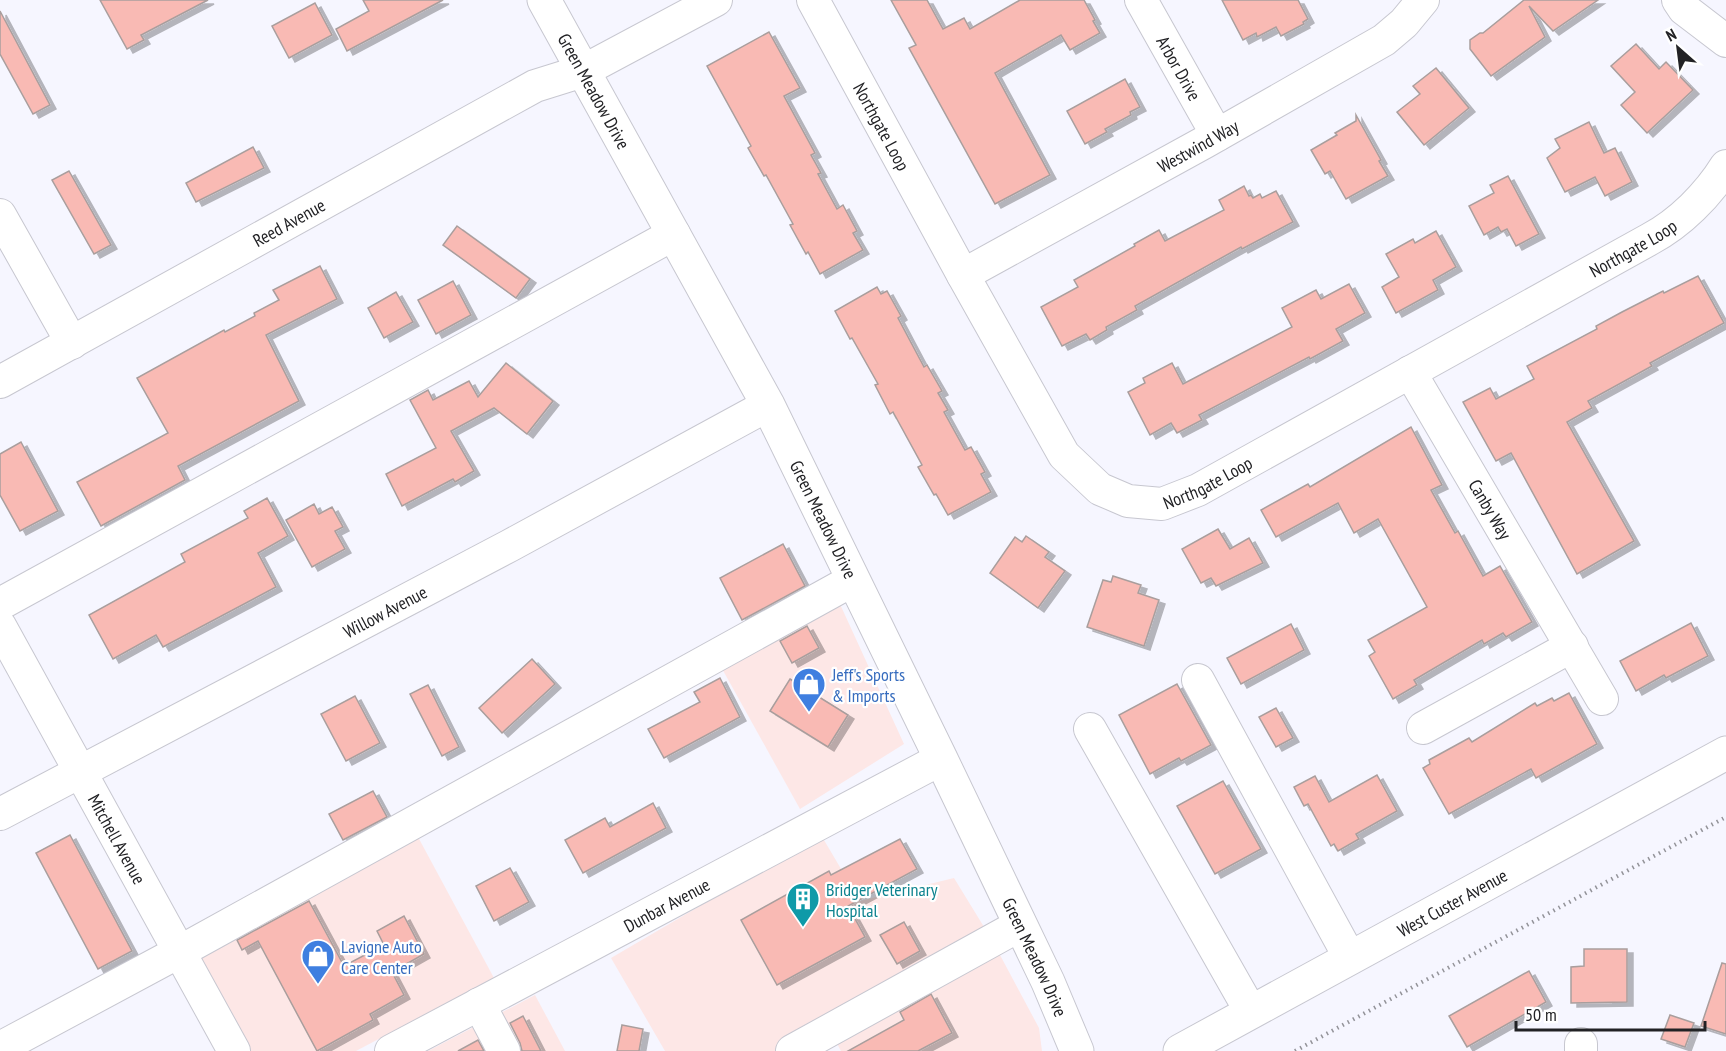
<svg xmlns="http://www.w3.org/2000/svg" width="1726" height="1051" viewBox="0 0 1726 1051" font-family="'PT Sans Narrow',sans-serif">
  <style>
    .commercial { fill: #fde7e6 }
    .building { fill: #f9bab4; stroke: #a99e9d; stroke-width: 1.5; filter: url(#shadow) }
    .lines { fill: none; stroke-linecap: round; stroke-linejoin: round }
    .minor-casing { stroke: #c7c7d0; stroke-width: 34 }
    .major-casing { stroke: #c7c7d0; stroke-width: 35 }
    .path { stroke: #939399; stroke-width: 4; stroke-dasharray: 1.5 4.5; stroke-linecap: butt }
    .minor { stroke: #fff; stroke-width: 32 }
    .major { stroke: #fff; stroke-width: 33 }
    .labels { text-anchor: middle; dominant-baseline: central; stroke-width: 4.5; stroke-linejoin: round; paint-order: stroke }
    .street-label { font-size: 18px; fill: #222225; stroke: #fff }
    .shop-label { font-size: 18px; fill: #366cbe; stroke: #fff; text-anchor: start }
    .culture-label { font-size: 18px; fill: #0d838f; stroke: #fff; text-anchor: start }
  </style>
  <defs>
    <filter id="shadow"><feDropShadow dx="6" dy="4" stdDeviation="0" flood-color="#0004"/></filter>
  </defs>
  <rect width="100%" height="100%" fill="#f6f6ff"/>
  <g class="commercial">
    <path d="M834,591L904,744L800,809L715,656Z"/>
    <path d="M411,824L494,978L356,1051H248L190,946Z"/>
    <path d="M821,835L860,901L954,878L992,940L1039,1028L1042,1051H841L835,1040L815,1051H665L611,958Z"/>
    <path d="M535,995L565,1051H428Z"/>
  </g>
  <g class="building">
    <path d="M100,0H208L141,35L144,40L127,49Z"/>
    <path d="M363,0H443L347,51L336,29L369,11Z"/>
    <path d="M891,0H927L943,29L964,18L970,29L1020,0H1084L1095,20L1093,21L1100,33L1070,50L1061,35L995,73L1050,175L995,204L909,48L916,45Z"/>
    <path d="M1222,0H1298L1308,19L1303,22L1304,24L1281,36L1276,27L1257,37L1256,33L1243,40Z"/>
    <path d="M1524,0H1598L1553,31L1529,6L1545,37L1491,76L1470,49V40L1480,33H1483Z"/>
    <path d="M315,3L332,35L289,58L272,26Z"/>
    <path d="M0,11L50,105L33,114L0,54Z"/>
    <path d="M769,32L800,88L784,96L815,153L811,155L821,173L818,174L837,209L843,205L857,231L853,233L863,250L820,274L808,252L806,254L790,225L793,224L766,175L764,176L748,148L751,146L707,66Z"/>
    <path d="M1636,44L1659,69L1666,62L1693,90L1647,133L1621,105L1635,92L1611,66Z"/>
    <path d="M1436,68L1469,108L1424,145L1397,112L1420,94L1413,86Z"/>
    <path d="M1125,79L1140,107L1130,112L1131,115L1105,129L1107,132L1085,144L1067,111Z"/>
    <path d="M1356,115L1381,160L1379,161L1388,176L1346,199L1330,171L1325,174L1311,150L1337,135L1335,133L1356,121Z"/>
    <path d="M1589,122L1604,153L1615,148L1632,182L1605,196L1595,177L1565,192L1547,158L1560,148L1555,139Z"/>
    <path d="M253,147L264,168L196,202L186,183Z"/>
    <path d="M69,171L111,245L94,254L52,180Z"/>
    <path d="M1508,176L1539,234L1516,246L1507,229L1501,232L1498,227L1484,235L1469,206L1494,193L1490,185Z"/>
    <path d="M1244,186L1249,196L1251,195L1253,198L1260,194L1262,198L1276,191L1293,222L1242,249L1241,247L1135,306L1137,310L1106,327L1107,330L1090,340L1086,334L1062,346L1041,307L1078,287L1074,280L1135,246L1134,244L1159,230L1165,241L1224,210L1219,200Z"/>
    <path d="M457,226L530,279L516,298L443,245Z"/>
    <path d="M1436,231L1456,267L1433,280L1438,290L1396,313L1382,287L1399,277L1386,254L1413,239L1415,243Z"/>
    <path d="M320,266L337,299L266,335L299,401L178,466L185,480L101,526L77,482L168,433L137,378L224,330L225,332L255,316L254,313L279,300L273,290Z"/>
    <path d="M1698,276L1724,323L1650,363L1652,366L1588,401L1592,408L1567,422L1634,541L1577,574L1511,453L1496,461L1463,402L1490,388L1496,399L1534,379L1527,366L1597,329L1596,326L1622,312L1663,291L1664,293Z"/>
    <path d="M453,281L471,315L436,334L418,300Z"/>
    <path d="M1349,284L1365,313L1336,329L1343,341L1310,359L1309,357L1199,415L1202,420L1177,433L1171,423L1150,435L1128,392L1145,383L1143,378L1172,363L1183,384L1292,327L1282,308L1316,290L1321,299Z"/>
    <path d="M877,287L881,294L887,291L901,316L898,318L924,367L927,365L942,391L938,393L948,410L944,412L965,450L971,447L985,472L981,474L991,492L948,515L936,494L934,495L918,467L922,465L893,412L890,414L875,385L878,384L852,338L850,339L835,311Z"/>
    <path d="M396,292L413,322L384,338L368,308Z"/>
    <path d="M506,363L553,401L527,434L494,408L451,431L474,471L455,482L453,479L402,506L386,474L436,448L410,400L428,390L433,400L469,381L478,397Z"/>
    <path d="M1411,427L1442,485L1431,490L1455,533L1458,531L1483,576L1500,566L1532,622L1506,637L1503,633L1484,644L1482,640L1414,680L1417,685L1393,699L1369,656L1375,652L1368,640L1427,607L1378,519L1354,533L1338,503L1276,537L1261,510L1308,484L1310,487Z"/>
    <path d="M21,442L58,511L20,531L0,495V454Z"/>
    <path d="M267,498L288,536L258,553L276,587L163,647L156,635L113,659L89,615L185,562L181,554L248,518L244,511Z"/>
    <path d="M314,504L319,514L332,507L343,527L335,531L345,549L312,567L286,520Z"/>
    <path d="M1218,529L1230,549L1249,538L1263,563L1216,586L1211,578L1201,583L1182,549Z"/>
    <path d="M1026,536L1049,552L1045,557L1065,571L1038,608L990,573L1015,537L1022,542Z"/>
    <path d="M783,544L805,586L742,620L720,578Z"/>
    <path d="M1113,576L1141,585L1138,593L1159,600L1144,646L1087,627L1103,580L1111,582Z"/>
    <path d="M1691,623L1708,656L1666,678L1664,675L1636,691L1620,661Z"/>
    <path d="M1291,624L1304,650L1241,684L1227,658Z"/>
    <path d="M807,626L819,648L792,663L780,641Z"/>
    <path d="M532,659L555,684L502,733L479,708Z"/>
    <path d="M720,678L740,717L664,758L648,729L700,702L694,692Z"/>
    <path d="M790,679L848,715L828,747L770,711Z"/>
    <path d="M1177,684L1211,745L1181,761L1179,758L1150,774L1119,715Z"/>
    <path d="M428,685L459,747L442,756L410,694Z"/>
    <path d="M1569,693L1597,744L1536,778L1531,769L1449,814L1423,768L1430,764L1429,760L1469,738L1472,742L1535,703L1537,706L1552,698L1554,701Z"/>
    <path d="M355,696L380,743L346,761L321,714Z"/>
    <path d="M1276,708L1293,738L1276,747L1259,717Z"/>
    <path d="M1377,775L1397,811L1356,834L1359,839L1338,851L1334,844L1331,846L1308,804L1304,806L1294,787L1315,776L1329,802Z"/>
    <path d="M1223,781L1261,849L1215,874L1177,806Z"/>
    <path d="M373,791L387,817L343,840L329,814Z"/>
    <path d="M653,803L666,828L583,873L565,840L605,818L610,827Z"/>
    <path d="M70,835L132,951L98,969L36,853Z"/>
    <path d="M900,839L917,869L848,906L865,937L777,985L741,920L829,871L831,875Z"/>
    <path d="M510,868L529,902L494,921L476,886Z"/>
    <path d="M309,901L344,966L384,945L377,931L404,916L424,954L392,972L404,995L370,1014L373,1020L317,1051L258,941L242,950L237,940Z"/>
    <path d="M904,922L920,951L897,964L880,935Z"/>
    <path d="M1584,949H1627V1002L1571,1003V967L1584,966Z"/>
    <path d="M1722,963L1726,964V1034L1701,1026Z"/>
    <path d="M1529,971L1546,1002L1467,1047L1449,1016Z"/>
    <path d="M931,994L952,1033L918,1051H848L904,1020L900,1012Z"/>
    <path d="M1670,1015L1694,1023L1685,1047L1661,1039Z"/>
    <path d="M523,1016L541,1051H522L520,1043L510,1023Z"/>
    <path d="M622,1025L643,1029L639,1051H617Z"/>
    <path d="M478,1040L484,1051H458Z"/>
  </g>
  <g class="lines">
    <g class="minor-casing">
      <g id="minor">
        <path id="s1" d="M813,0L963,275L1064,455L1100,489L1128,501L1162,504L1198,490L1650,239C1680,223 1708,195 1726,166"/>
        <path id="s2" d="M1141,0L1217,135"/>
        <path d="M1678,0L1684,9L1726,41"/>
        <path d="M0,215L72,343"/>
        <path id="s3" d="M963,275L1205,142L1384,40L1404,23L1423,0"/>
        <path id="s4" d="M1410,372L1602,699"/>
        <path id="s5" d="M0,382L535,86L583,71L716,0"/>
        <path d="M0,604L674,234"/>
        <path id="s6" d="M0,626L234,1051"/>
        <path d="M1198,680L1350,958"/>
        <path d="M1423,728L1572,646"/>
        <path d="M1090,729L1251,1012"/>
        <path id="s7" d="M0,814L509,546L768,405"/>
        <path d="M479,1004L504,1051"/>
        <path d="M1581,1044V1051"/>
        <path d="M0,1048L190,946L853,580"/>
        <path id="s8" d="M391,1051L941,759"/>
        <path d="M792,1051L1020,925"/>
      </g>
    </g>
    <g class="major-casing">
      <g id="major">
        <path id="s9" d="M544,0L768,405L941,759L1048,982L1077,1051"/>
        <path id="s10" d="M1180,1051L1726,753"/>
      </g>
    </g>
    <path class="path" d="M1295,1051L1726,817"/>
    <use href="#minor" class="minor"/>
    <use href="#major" class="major"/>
  </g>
  <defs>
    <g id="shop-pin" transform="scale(1.725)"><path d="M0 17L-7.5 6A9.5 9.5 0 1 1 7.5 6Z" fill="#3f7fe0" stroke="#fff"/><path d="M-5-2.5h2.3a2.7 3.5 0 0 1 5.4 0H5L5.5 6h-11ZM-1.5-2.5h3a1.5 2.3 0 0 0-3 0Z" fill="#fff"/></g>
    <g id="building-pin" transform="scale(1.725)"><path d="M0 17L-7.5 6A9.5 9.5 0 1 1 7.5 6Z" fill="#0f9aa8" stroke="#fff"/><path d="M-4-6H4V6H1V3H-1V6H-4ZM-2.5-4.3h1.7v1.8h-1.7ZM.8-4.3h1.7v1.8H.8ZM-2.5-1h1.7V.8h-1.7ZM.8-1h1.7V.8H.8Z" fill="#fff"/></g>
  </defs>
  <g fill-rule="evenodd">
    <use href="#shop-pin" x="809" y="684"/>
    <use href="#building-pin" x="803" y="899"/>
    <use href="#shop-pin" x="318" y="956"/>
  </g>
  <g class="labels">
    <g class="street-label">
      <text stroke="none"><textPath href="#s2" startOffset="78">Arbor Drive</textPath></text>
      <text stroke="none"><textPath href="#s9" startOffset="104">Green Meadow Drive</textPath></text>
      <text stroke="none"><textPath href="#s1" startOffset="144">Northgate Loop</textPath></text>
      <text stroke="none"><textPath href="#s3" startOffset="268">Westwind Way</textPath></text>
      <text stroke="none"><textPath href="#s5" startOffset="330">Reed Avenue</textPath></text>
      <text stroke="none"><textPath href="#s1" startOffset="1170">Northgate Loop</textPath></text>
      <text stroke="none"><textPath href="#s1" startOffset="684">Northgate Loop</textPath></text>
      <text stroke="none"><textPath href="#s4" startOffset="159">Canby Way</textPath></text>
      <text stroke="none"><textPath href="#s9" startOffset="590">Green Meadow Drive</textPath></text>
      <text stroke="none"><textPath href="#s7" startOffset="435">Willow Avenue</textPath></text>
      <text stroke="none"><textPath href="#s6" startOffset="243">Mitchell Avenue</textPath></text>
      <text stroke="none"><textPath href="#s10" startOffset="310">West Custer Avenue</textPath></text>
      <text stroke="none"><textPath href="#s8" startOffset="312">Dunbar Avenue</textPath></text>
      <text stroke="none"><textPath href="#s9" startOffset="1076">Green Meadow Drive</textPath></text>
    </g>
    <g class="shop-label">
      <text x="832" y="674">Jeff's Sports<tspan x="832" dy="21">&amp; Imports</tspan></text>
      <text x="341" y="946">Lavigne Auto<tspan x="341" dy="21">Care Center</tspan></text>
    </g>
    <g class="culture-label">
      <text x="826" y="889">Bridger Veterinary<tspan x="826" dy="21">Hospital</tspan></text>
    </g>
  </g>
  <g transform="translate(1678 48) rotate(332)" stroke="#ffffff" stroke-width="4.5" paint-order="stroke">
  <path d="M0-4.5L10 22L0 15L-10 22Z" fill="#222225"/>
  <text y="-9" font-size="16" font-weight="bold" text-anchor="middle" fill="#222225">N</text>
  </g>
  <path d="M1516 1021v9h189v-9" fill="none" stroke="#222225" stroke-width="3"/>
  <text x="1525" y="1021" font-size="18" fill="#222225" stroke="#ffffff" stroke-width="4.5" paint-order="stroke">50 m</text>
</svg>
